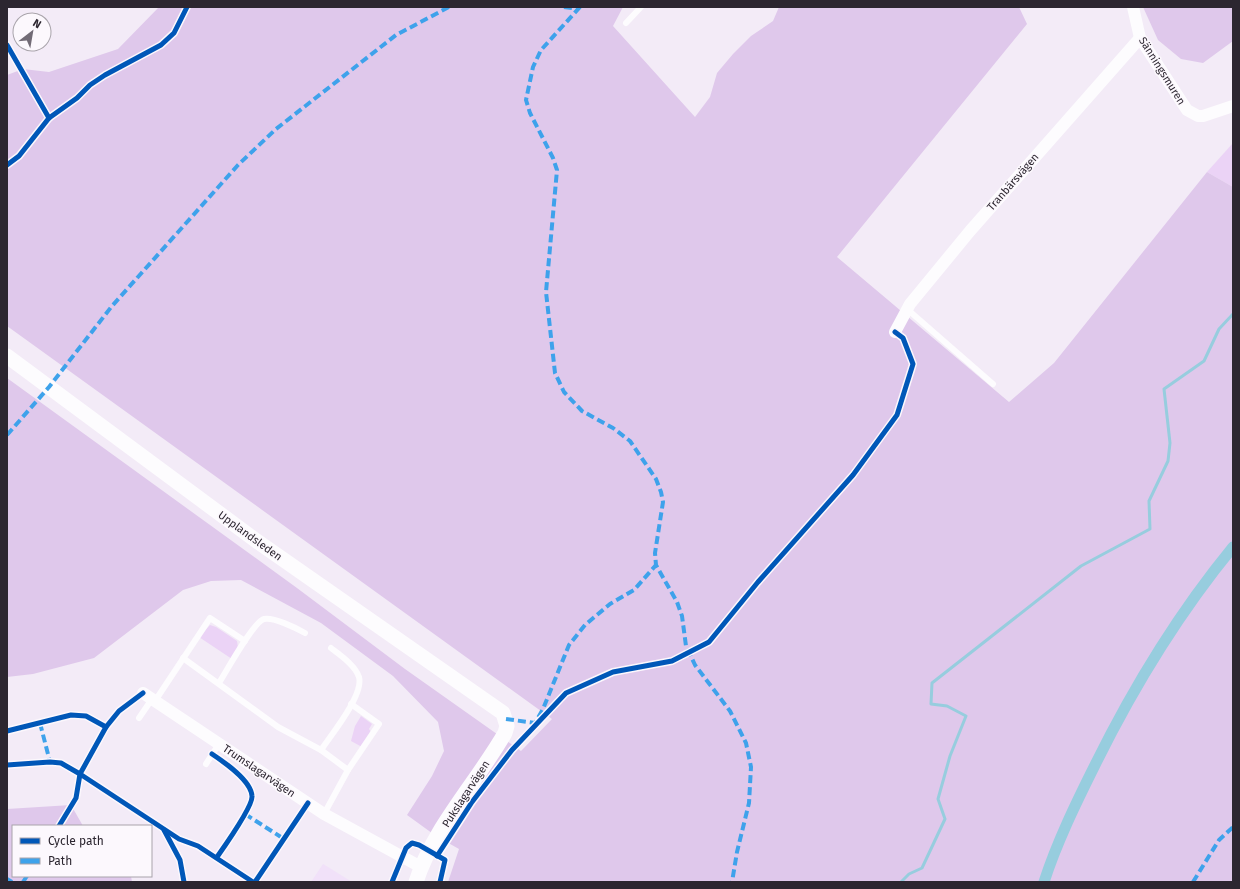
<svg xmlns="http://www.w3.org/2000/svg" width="1240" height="889" viewBox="0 0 1240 889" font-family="'Fira Sans',sans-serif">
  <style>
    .built { fill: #f1e1f9 }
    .green { fill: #ebd3f6 }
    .forest { fill: #dfc8eb }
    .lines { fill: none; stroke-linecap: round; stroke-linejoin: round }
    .stream { stroke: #97cdde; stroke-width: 3 }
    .canal { stroke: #97cdde; stroke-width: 11 }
    .service { stroke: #fdfcfe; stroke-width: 6 }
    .minor { stroke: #fdfcfe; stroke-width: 12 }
    .tertiary { stroke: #fdfcfe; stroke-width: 15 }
    .quiet { stroke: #3ea2eb; stroke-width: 4; stroke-dasharray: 8 4; stroke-linecap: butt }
    .cycleway-casing { stroke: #fcf8fd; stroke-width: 8 }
    .cycleway { stroke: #0057b8; stroke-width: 5 }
    .labels { text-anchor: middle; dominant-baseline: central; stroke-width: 3; stroke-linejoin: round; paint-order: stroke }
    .street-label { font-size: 11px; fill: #2c2630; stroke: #fcf8fd }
  </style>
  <rect width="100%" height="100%" fill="#f3ebf7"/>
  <path class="built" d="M323,864L328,867L352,882H311Z"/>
  <g class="green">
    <path d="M1233,143V187L1207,172Z"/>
    <path d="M210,625L216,627L237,641L238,648L232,659L199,637Z"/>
    <path d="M361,716L372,724L369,729L371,732L362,747L351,741L355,726Z"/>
  </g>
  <g class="forest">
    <path d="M159,7H623L613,26L695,117L710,97L717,73L733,54L751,36L773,21L779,7H1019L1027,24L837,257L1009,402L1054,363L1207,172L1233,187V882H448L459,849L436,836L407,815L432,776L444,751L438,722L393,676L321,623L241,580L211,581L183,590L94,658L33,674L7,677V378L297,588L405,669L521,751L552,719L7,326V75L23,69L49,72L118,49Z"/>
    <path d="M1143,7H1233V41L1203,63L1181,59L1158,40Z"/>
    <path d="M71,805L83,826H13V876H131L132,882H7V809Z"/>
  </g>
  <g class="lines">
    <path class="stream" d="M901,882L909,874L922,868L945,819L938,799L950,756L966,716L947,706L931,704L932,683L1081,566L1150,529L1149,501L1168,461L1170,443L1164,389L1204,361L1219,329L1233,314"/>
    <path class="canal" d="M1044,882C1057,842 1076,803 1095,765C1133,688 1178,614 1233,547"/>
    <g class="service">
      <path d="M626,23L641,7"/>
      <path d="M907,309L993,384"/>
      <path d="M183,658L278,727L321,750L348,770"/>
      <path d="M219,683C226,672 254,621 264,619C274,617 296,628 305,633"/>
      <path d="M155,701L210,618L245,641"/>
      <path d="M139,718L152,699"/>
      <path d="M321,750C331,735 364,695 359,677C355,665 340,655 331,648"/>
      <path d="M206,764L219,744"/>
      <path d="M324,814L348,770L379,724L351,704"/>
    </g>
    <g class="minor">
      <path d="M1133,7L1140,38L1187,110L1198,116H1203L1233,106"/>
      <path d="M895,332L910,304L970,231L1140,38"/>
      <path d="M143,693L324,814L421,867"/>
    </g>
    <path class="tertiary" d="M7,356L258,542L503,713L507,726L505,733C477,782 433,828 416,882"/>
    <g class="quiet">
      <path d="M564,7L578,9"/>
      <path d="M580,7L541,50L533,67L526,100L530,113L553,158L557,170L546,292L555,373L564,392L582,411L613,428L630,441L656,479L661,492L663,502L655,553L656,565L677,602L682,616L686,646L695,665L730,711L746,743L751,767L749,803L737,852L732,882"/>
      <path d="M7,435L49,387L112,306L238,165L276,129L396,35L449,7"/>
      <path d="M506,719L535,723L543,709L569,645L585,625L610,604L634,590L656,565"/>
      <path d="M40,723L50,762"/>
      <path d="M245,814L284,839"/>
      <path d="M7,879L12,882"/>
      <path d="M23,882L27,876"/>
      <path d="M1193,882L1219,840L1233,827"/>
    </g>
    <g class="cycleway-casing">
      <g id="cycleway">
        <path d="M7,45L49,118"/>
        <path d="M7,165L19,156L49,118L77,98L90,85L105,75L161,45L174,33L187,7"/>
        <path d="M7,731L71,715L86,716L106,727"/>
        <path d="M212,754C224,762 251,780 252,796C253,806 224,847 217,857"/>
        <path d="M7,765L50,762L61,763L80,774L179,839L198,846L253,882"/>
        <path d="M59,826L76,798L80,774L106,727L119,711L143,693"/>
        <path d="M164,830L180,860L184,882"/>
        <path d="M437,856L472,802L512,750L566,693L613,672L672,661L709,642L758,582L853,475L897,415L913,364L903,338L895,332"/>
        <path d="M255,882L308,803"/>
        <path d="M392,882L406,848L412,843L419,845L445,860L440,882"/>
      </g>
    </g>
    <use href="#cycleway" class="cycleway"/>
  </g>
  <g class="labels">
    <g class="street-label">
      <text transform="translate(1162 71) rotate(58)">Sänningsmuren</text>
      <text transform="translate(1013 182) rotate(-49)">Tranbärsvägen</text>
      <text transform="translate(250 536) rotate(36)">Upplandsleden</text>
      <text transform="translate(259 771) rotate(34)">Trumslagarvägen</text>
      <text transform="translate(466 794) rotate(-57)">Pukslagarvägen</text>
    </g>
  </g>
  <rect width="1240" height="889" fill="none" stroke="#2c2630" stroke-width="16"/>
  <rect x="12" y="825" width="140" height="52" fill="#fcf8fd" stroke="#a9a4ab"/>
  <rect x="20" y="838" width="20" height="6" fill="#0057b8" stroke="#a9a4ab"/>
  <text x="48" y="845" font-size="12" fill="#2c2630">Cycle path</text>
  <rect x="20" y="858" width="20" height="6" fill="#3ea2eb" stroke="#a9a4ab"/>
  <text x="48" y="865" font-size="12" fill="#2c2630">Path</text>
  <g transform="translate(32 32) rotate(31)"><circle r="19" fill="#fcf8fd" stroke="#a9a4ab"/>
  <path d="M0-3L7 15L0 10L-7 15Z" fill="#726b76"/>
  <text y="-6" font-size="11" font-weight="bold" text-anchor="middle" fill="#2c2630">N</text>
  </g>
</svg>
